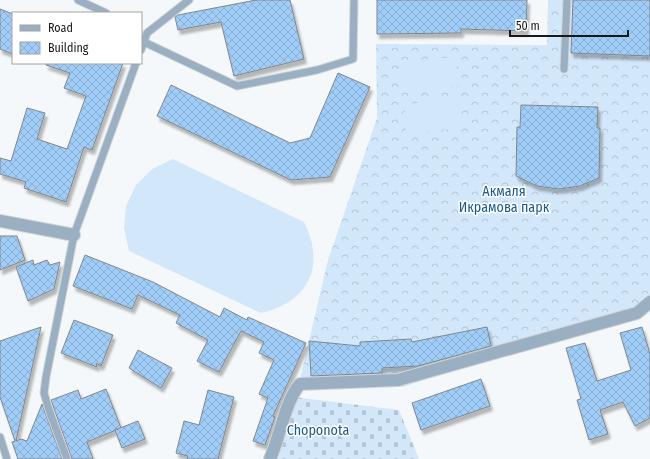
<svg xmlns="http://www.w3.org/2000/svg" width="650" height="459" viewBox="0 0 650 459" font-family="'Fira Sans Condensed',sans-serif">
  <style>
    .forest { fill: url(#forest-crowns) }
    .cemetery { fill: url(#cemetery-stones) }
    .pitch { fill: #d3e7fa }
    .building { fill: url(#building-cross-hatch); stroke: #838688; filter: url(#shadow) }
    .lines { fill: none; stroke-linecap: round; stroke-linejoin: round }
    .service-casing { stroke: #d1d4d6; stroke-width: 9 }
    .minor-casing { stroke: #d1d4d6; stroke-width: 14 }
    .service { stroke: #9bafc2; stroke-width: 7 }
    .minor { stroke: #9bafc2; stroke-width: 12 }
    .labels { text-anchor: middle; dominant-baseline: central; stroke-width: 3; stroke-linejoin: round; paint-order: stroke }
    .park-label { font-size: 14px; fill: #185a8f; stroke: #fff }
  </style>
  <defs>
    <pattern id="forest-crowns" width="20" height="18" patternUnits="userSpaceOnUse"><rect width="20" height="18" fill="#d3e7fa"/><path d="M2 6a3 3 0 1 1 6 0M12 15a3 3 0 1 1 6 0" fill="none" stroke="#b4c5d6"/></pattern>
    <pattern id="cemetery-stones" width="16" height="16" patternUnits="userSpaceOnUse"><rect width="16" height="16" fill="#d3e7fa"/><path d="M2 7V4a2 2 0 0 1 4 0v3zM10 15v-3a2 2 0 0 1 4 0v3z" fill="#b4c5d6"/></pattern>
    <pattern id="building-cross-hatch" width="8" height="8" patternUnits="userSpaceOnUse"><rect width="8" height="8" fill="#a0cdf8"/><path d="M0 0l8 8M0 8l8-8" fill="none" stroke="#89afd4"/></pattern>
    <filter id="shadow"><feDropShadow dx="2.5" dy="4.5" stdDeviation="1" flood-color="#0004"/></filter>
  </defs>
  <rect width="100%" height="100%" fill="#f5f8fa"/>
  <path class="forest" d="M548,0H650V302L641,308L403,387L299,383L328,260L377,118L376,44L547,45Z"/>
  <path class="cemetery" d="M294,397L399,410L419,459H278Z"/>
  <g class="pitch">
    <path d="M456,57L458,86L402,90L400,62Z"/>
    <path d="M460,99L462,128L406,133L404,104Z"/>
    <path d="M173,159L304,222C326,266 309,302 261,313L129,251L124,228L126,206L136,185L152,169Z"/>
  </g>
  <g class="building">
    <path d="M256,0H290L304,59L234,76L221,22L178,30L175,17L178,15Z"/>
    <path d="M377,0H527L526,31L461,29V33L377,34Z"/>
    <path d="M573,0H650V56L571,53Z"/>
    <path d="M0,9L13,14V54L0,49Z"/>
    <path d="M46,63H123L92,150L84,147L66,202L24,188L26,182L0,174V158L11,161L27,108L45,113L37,139L67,149L86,96L64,88L70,73L46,65Z"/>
    <path d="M338,73L370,87L330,177L291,180L157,116L171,85L290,143L310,138Z"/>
    <path d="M521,105L598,107L597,128H600L599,178L580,186L559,189L537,186L516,176L517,127H520Z"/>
    <path d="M0,236H17L25,260L0,270Z"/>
    <path d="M85,255L153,282L220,317L224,308L247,320L248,317L306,343L273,416L275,417L265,445L253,441L268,398L259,394L274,360L259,353L264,342L241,331L219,372L197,361L208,340L176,323L180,315L138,295L132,309L73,286Z"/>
    <path d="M33,260L34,265L47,260L50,265L60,262L54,289L28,301L16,267Z"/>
    <path d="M74,320L113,335L101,366L96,363L97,367L61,353Z"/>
    <path d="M41,327L16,441L21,439L27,441L42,404L62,459H18L12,442L15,441L0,397V341Z"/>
    <path d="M487,327L491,346L418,366L382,368V373L311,376L309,341L360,346V342L411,339L412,342Z"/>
    <path d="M642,327L650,354V418L635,426L623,402L600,410L608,434L589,440L577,400L581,399L566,348L585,343L597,381L631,370L620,333Z"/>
    <path d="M138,350L172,368L161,388L129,368Z"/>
    <path d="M481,379L490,406L421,430L412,403Z"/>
    <path d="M106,389L121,428L87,442L93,459H72L51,400L78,390L81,399Z"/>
    <path d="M208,390L234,397L218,459H187L188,456L176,453L184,421L199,425Z"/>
    <path d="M138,421L145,439L122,448L115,430Z"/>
  </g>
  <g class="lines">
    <g class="service-casing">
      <g id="service">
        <path d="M78,0L106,13"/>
        <path d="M144,42L237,86L317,70L353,59L354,0"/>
        <path d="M141,50L147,33L189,0"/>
        <path d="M564,69L567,0"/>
        <path d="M0,437L7,459"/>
        <path d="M67,459L49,410L44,393L46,377L74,235L136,63"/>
      </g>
    </g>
    <g class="minor-casing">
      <g id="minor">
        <path d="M0,221L74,235"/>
        <path d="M270,459C280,437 285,401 300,384L398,380L637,313L650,302"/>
      </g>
    </g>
    <use href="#service" class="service"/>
    <use href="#minor" class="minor"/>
  </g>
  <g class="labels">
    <g class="park-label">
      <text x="504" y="191">Акмаля<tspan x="504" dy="16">Икрамова парк</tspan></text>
      <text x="318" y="430">Choponota</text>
    </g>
  </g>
  <rect x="12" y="12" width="130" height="52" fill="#ffffff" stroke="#a2a3a3"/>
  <rect x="20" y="25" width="20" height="6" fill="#9bafc2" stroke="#a2a3a3"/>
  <text x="48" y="32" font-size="12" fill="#171819">Road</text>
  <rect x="20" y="42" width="20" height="12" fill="url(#building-cross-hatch)" stroke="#a2a3a3"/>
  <text x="48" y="52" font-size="12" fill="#171819">Building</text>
  <path d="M510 30v6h118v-6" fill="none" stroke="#171819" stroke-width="2"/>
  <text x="516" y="30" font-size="12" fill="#171819" stroke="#ffffff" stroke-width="3" paint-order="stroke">50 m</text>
</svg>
